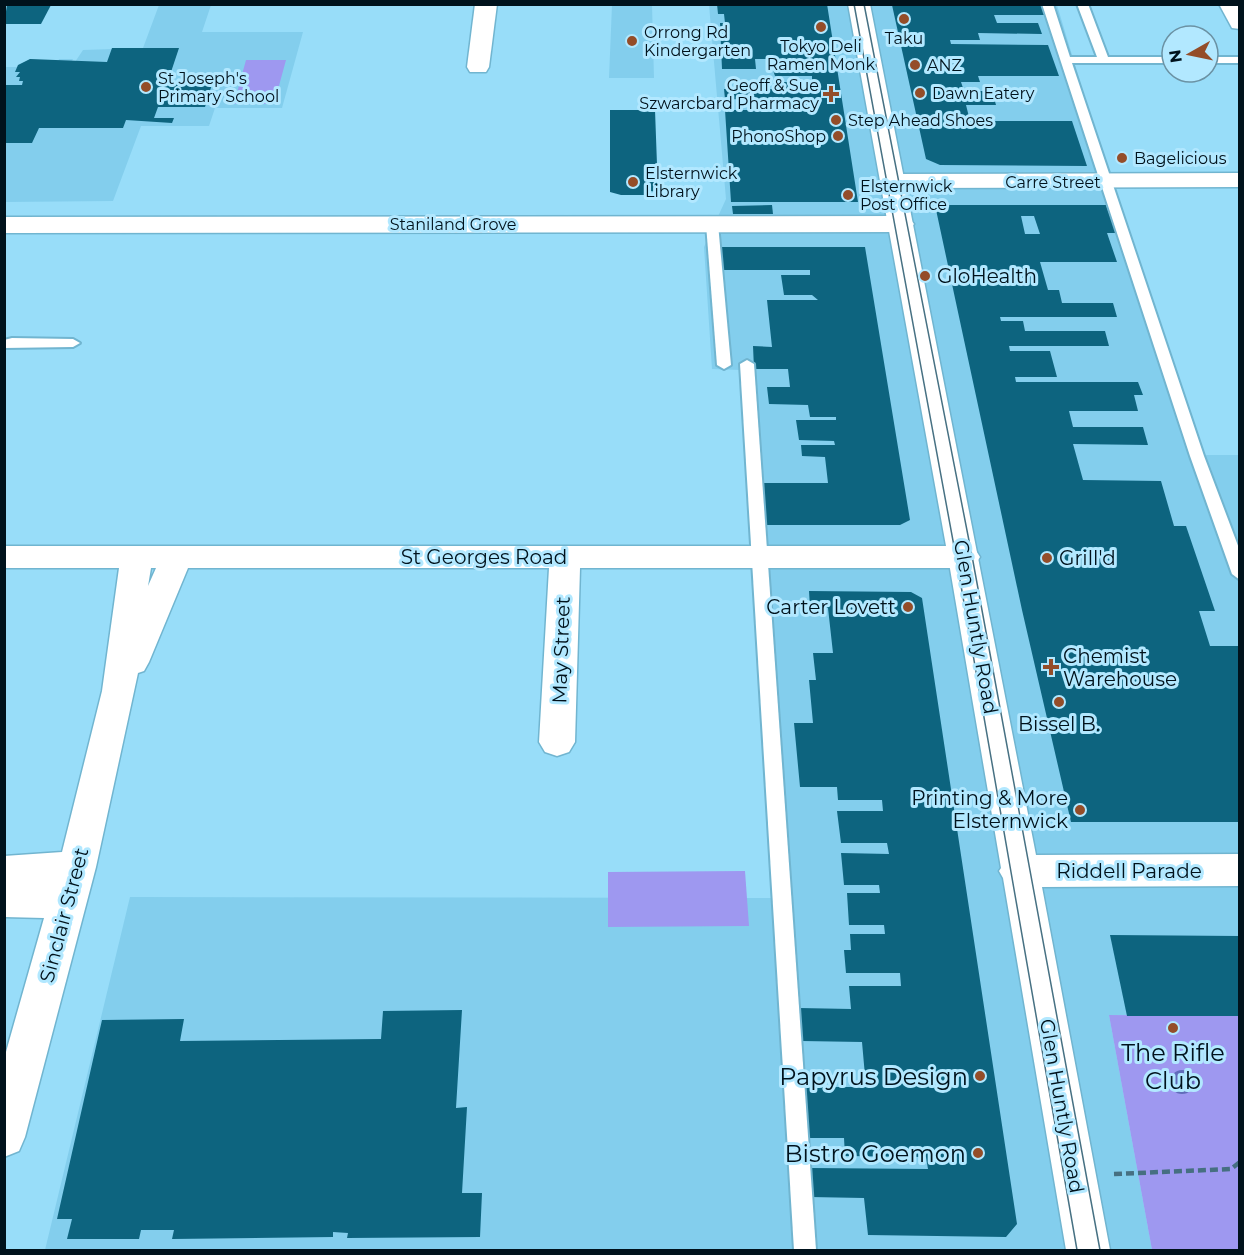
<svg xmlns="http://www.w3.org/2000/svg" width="1244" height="1255" viewBox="0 0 1244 1255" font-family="Montserrat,sans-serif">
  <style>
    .built { fill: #83ceed }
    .green { fill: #9e98f0 }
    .building { fill: #0d647f; fill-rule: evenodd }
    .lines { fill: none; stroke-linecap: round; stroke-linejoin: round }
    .service-casing { stroke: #71b5d0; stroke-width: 4 }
    .minor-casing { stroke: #71b5d0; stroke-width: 3 }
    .tertiary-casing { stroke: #71b5d0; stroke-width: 3 }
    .path { stroke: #466f81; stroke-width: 4.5; stroke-dasharray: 8 4; stroke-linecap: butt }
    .service { fill: #fff; fill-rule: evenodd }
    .minor { fill: #fff; fill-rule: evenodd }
    .tertiary { fill: #fff; fill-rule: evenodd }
    .tram { stroke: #477183; stroke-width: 1.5 }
    .tree { fill: #616cba }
    .poi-dot { fill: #944d29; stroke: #b2e8ff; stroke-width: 2 }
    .labels { text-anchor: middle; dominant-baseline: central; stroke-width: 6; stroke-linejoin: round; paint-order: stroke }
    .far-poi-label { font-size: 16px; fill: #00121c; stroke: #b2e8ff; text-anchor: start }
    .far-street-label { font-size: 16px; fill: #00121c; stroke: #b2e8ff }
    .poi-label { font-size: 20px; fill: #00121c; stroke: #b2e8ff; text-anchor: start }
    .street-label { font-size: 20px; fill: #00121c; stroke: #b2e8ff }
    .near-poi-label { font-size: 24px; fill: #00121c; stroke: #b2e8ff; text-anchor: end }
  </style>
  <rect width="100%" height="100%" fill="#98ddf9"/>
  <g class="built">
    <path d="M159,5H211L202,32H303L282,108H215L209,126H141L113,201L5,202L4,67H17L30,59L58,62L59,59H73L72,61L75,62L83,50L143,48Z"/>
    <path d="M612,5H652L654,78H609Z"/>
    <path d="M709,5H1057L1118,208L1204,455H1239V1016L1109,1015L1152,1250H45L130,897L771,898L740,370L712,369L704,247L726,199Z"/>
  </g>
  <g class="green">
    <path d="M246,60H286L274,104H234Z"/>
    <path d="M745,871L749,926L608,927V872Z"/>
    <path d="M1109,1015L1239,1016V1250H1152Z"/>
  </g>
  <g class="building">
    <path d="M717,4H827L858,202H731L725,110H777L776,101H815L725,99L724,89H774L773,82H812V76H775L773,70V62H809V59H755L756,69H722L720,23H725L724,14H718ZM752,131H779L780,139H818V142H753Z"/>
    <path d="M7,5H51L41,24H4Z"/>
    <path d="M892,5H1041L1045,15H994L997,23H1038L1042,34L978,33L980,40H950L951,44L1048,45L1059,76H978L980,82H961L964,91H992L996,105H966L970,121H1072L1087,166L940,165L926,159Z"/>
    <path d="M112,48H179L168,81H213L205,107H158L154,118H174L172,123L126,120L123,128H39L32,143H4V85H22L23,81H19L20,77H16L20,72H15L18,65L30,59L107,62Z"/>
    <path d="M610,110H655L658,192L650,191L646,195H621L610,192Z"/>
    <path d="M772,205L773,214H733L732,206Z"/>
    <path d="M935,205H1106L1116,233H1107L1117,262H1040L1048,290H1059L1062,303H1113L1117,317H1000L1001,321H1023L1025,331H1105L1109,346H1009L1010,351H1050L1057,377H1015L1016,382H1138L1143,395H1134L1138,411H1069L1073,427H1143L1148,445L1073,444L1083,480L1161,481L1174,526H1186L1215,611H1199L1210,646H1239V822H1071L1022,610ZM1021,216H1034L1040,234H1025Z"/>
    <path d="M721,247H865L910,520L900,525H764L761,483H828L825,457L802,456L801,445H835L834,441L799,440L796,420H836V417H810L808,405L769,404L767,387H790L788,369H754L753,346L772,347L767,300H818L812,295H784L781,275H810V270H723Z"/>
    <path d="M809,591L911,592L922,598L1017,1224L1006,1237L868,1235L864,1198L810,1197L809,1168L928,1169L926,1157L845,1156L844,1138H804L800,1087H866L862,1042L802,1041L799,1008L851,1009L849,986H901L900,973H846L844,950H851L850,934H885L884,925H849L847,893H880L879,885H844L841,853L889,854L887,843H841L837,811H883L882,800H838L837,787H800L794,723H813L809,680H816L813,653H833L828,608H810Z"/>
    <path d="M1110,935L1239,936V1016H1127Z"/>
    <path d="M462,1010L456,1108L467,1107L462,1193H482L480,1237L347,1238L348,1233L333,1232V1237L172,1239L174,1230H141L139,1239H67L72,1219H57L102,1020L184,1019L180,1041L381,1039L383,1011Z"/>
  </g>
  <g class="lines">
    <g class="service-casing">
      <g id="service">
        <path d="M1042,4H1053L1070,57H1097L1077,4H1088L1108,57H1172V63H1072L1204,456L1240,551V580L1232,574L1190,456Z"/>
        <rect x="1208" y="57" width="32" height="6"/>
        <path d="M712,220L718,224L731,365L724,369L717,365L706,224Z"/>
        <path d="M12,338L73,339L80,343L73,347L4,348V340Z"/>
        <path d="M747,360L754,364L816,1250H794L740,364Z"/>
      </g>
    </g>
    <g class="minor-casing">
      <g id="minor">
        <path d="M475,4H497L489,67L486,72H470L467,67Z"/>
        <path d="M1219,4H1240V29L1232,28Z"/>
        <path d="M1240,173V187L894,188L885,186L882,181L885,176L894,174Z"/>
        <path d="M901,216L910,219L914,224L910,229L901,232L4,233V217Z"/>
        <path d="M4,546H964L975,549L980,557L975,565L964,568H580L575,742L569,752L557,756L545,752L539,742L549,568H188L149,662L144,671L138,673L96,867L25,1137L19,1151L4,1157V1059L44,918L4,917V856L62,852L102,691L119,568H4ZM151,568H156L148,586Z"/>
      </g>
    </g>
    <g class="tertiary-casing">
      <path id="tertiary" d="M848,4H870L1036,855L1240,854V886L1042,887L1110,1250H1066L1003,878L999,871L1001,868L948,557Z"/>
    </g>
    <path class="path" d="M1114,1174L1231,1169L1240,1162"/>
    <use href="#service" class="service"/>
    <use href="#minor" class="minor"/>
    <use href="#tertiary" class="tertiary"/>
    <g class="tram">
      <path d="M854,4L956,557L1077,1250"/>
      <path d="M864,4L972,556L1100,1250"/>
    </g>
  </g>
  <circle class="tree" cx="1182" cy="1082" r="12"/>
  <g class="poi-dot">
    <circle cx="904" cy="19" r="6"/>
    <circle cx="821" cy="27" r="6"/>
    <circle cx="632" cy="41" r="6"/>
    <circle cx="915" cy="65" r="6"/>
    <circle cx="146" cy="87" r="6"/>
    <circle cx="920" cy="93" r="6"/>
    <path d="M828 85h6v6h6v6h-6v6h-6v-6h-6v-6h6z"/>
    <circle cx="836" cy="120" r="6"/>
    <circle cx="838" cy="136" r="6"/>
    <circle cx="1122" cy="158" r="6"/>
    <circle cx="633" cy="182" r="6"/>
    <circle cx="848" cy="195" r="6"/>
    <circle cx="925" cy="276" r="6"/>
    <circle cx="1047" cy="558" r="6"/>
    <circle cx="908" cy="607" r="6"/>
    <path d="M1048 658h6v6h6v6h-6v6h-6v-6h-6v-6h6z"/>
    <circle cx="1059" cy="702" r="6"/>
    <circle cx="1080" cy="810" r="6"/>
    <circle cx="1173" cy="1028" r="6"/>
    <circle cx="980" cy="1076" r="6"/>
    <circle cx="978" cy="1153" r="6"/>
  </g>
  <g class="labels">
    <g class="far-poi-label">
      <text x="644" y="32">Orrong Rd<tspan x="644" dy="18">Kindergarten</tspan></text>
      <text x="904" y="38" text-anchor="middle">Taku</text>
      <text x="821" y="46" text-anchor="middle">Tokyo Deli<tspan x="821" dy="18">Ramen Monk</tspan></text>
      <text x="927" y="65">ANZ</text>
      <text x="158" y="78">St Joseph's<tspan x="158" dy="18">Primary School</tspan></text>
      <text x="819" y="85" text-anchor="end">Geoff &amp; Sue<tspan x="819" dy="18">Szwarcbard Pharmacy</tspan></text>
      <text x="932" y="93">Dawn Eatery</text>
      <text x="848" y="120">Step Ahead Shoes</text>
      <text x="826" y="136" text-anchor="end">PhonoShop</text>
      <text x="1134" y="158">Bagelicious</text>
      <text x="645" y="173">Elsternwick<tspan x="645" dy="18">Library</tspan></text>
      <text x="860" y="186">Elsternwick<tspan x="860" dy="18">Post Office</tspan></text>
    </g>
    <g class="far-street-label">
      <text x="1053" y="182">Carre Street</text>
      <text x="453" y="224">Staniland Grove</text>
    </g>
    <g class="poi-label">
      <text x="937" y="276">GloHealth</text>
      <text x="1059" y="558">Grill'd</text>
      <text x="896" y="607" text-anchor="end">Carter Lovett</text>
      <text x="1063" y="656">Chemist<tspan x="1063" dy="23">Warehouse</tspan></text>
      <text x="1059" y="724" text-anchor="middle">Bissel B.</text>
      <text x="1068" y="798" text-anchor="end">Printing &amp; More<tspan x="1068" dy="23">Elsternwick</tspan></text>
    </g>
    <g class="street-label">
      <text x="484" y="557">St Georges Road</text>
      <text transform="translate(976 627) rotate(80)">Glen Huntly Road</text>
      <text transform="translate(561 650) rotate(-88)">May Street</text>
      <text x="1129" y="871">Riddell Parade</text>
      <text transform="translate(64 915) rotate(-75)">Sinclair Street</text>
      <text transform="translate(1062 1106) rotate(80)">Glen Huntly Road</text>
    </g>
    <g class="near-poi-label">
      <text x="1173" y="1052" text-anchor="middle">The Rifle<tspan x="1173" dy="28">Club</tspan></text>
      <text x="968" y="1076">Papyrus Design</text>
      <text x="966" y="1153">Bistro Goemon</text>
    </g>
  </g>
  <rect width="1244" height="1255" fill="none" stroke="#00121c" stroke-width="12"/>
  <g transform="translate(1190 54) rotate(261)"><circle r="28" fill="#b2e8ff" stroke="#6b92a4" stroke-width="1.5"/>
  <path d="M0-4.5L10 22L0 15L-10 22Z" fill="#944d29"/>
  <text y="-9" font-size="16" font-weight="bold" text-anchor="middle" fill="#00121c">N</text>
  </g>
</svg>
